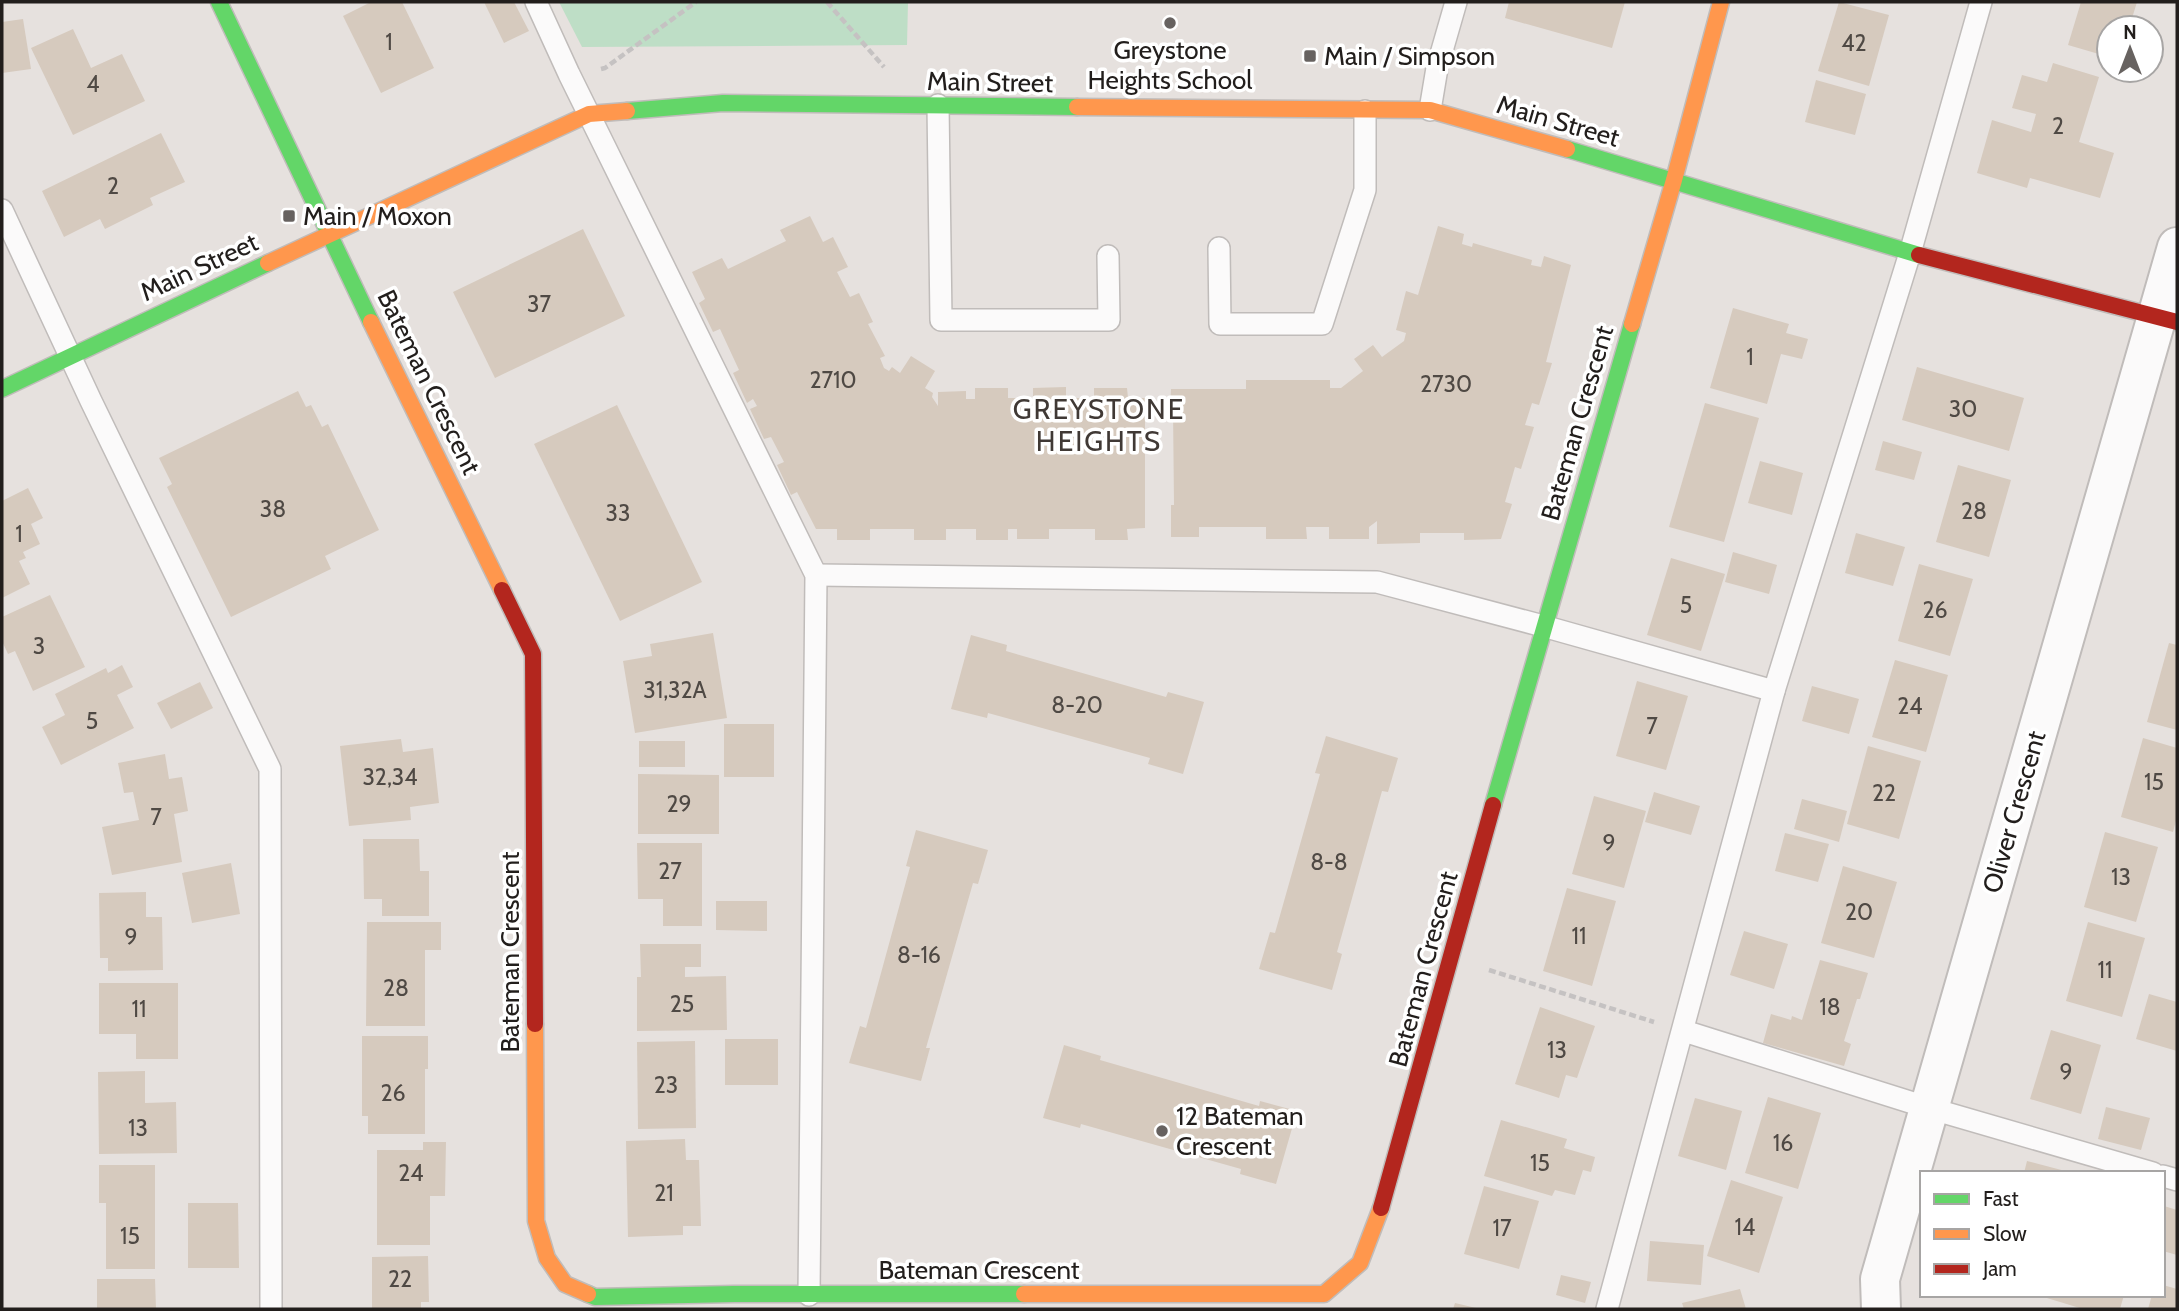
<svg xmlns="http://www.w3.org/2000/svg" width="2179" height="1311" viewBox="0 0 2179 1311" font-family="Cabin,sans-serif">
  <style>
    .green { fill: #bedec6 }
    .building { fill: #d6cabe }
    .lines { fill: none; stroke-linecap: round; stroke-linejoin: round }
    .lane-casing { stroke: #c0bcba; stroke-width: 24 }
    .street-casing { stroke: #c0bcba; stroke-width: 42 }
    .fast-casing { stroke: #c0bcba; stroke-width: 19 }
    .slow-casing { stroke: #c0bcba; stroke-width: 19 }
    .jam-casing { stroke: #c0bcba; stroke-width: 19 }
    .path { stroke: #c5c2c2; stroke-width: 4.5; stroke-dasharray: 7 3.5; stroke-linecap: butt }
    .lane { stroke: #fbfafa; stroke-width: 21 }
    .street { stroke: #fbfafa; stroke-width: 38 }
    .fast { stroke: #63d668; stroke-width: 16 }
    .slow { stroke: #ff974d; stroke-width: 16 }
    .jam { stroke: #b3261e; stroke-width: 16 }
    .poi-dot { fill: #676260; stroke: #fff; stroke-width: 2.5 }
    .labels { text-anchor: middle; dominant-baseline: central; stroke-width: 7; stroke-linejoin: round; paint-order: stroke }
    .number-label { font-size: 23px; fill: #4f4944 }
    .poi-label { font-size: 26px; fill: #221e1c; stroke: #fff; text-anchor: start }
    .street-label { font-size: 26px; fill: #221e1c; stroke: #fff }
    .neighbourhood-label { font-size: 28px; letter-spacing: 2px; fill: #403935; stroke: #fff }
  </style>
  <rect width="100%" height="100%" fill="#e6e1de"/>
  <path class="green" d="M559,2H908L907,45L582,47Z"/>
  <g class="building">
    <path d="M371,2H402L434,68L381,93L343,16Z"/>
    <path d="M484,2H514L529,31L504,43Z"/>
    <path d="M1509,2H1625L1612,48L1505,18Z"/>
    <path d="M1839,2L1889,15L1869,86L1818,71Z"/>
    <path d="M2081,2H2137L2129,28H2109V57L2068,45Z"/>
    <path d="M23,19L31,69L2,73V22Z"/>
    <path d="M73,29L91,68L122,54L145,101L73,135L31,48Z"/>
    <path d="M2053,63L2099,77L2079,142L2114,153L2100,198L2030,178L2027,188L1977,173L1992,120L2031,132L2036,114L2012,108L2022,75L2047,82Z"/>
    <path d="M1816,80L1866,94L1855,135L1805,122Z"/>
    <path d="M161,133L185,182L150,198L153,205L105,229L100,219L64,237L42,191Z"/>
    <path d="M810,216L823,242L833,237L848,267L837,272L850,297L859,293L873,322L868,324L885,356L880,358L884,368L889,371L892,367L900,373L911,356L935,371L925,388L933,393L932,397L938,406V392L966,391V399H975V388H1008V398H1033V388L1066,387V398H1094V388H1127L1128,398H1145V528L1127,529L1128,540H1095V529H1049V539H1017V529H1008V540H976V529H946V540H914V529H870V540H837V529H816L797,492L791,495L777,465L784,462L771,437L764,439L750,409L757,406L753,399L747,403L733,373L739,370L720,329L713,332L699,303L705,299L692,272L722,258L728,269L786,241L780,230Z"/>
    <path d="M1438,226L1464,234L1462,244L1472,247L1473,243L1532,260L1531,265L1541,267L1544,256L1571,265L1546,362L1552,363L1539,405L1532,403L1525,425L1534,427L1521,469L1515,467L1505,502L1512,504L1501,539L1464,540V533H1420V543L1377,544V521L1369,527V539H1329V527H1306L1307,539H1266V527H1199V537H1171V505H1174L1173,408H1170L1171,389H1246V380H1330V388H1341L1363,371L1354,359L1373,345L1382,357L1404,341L1406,333L1396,330L1406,291L1418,295Z"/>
    <path d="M583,229L625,316L495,378L453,292Z"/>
    <path d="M1733,308L1789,324L1786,333L1808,339L1802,359L1781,354L1767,404L1710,388Z"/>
    <path d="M1917,367L2024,398L2009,451L1902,420Z"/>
    <path d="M298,391L306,407L311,405L322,427L328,424L379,530L325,556L331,569L231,617L167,487L172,484L159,458Z"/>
    <path d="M1705,403L1759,418L1724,542L1669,527Z"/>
    <path d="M617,405L702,582L620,621L534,444Z"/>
    <path d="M1883,441L1922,452L1914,480L1875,470Z"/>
    <path d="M1760,461L1803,473L1792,515L1748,503Z"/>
    <path d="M1958,465L2011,480L1989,557L1936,542Z"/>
    <path d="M28,488L43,518L31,524L40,544L23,552L26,558L19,561L30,584L2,598V501Z"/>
    <path d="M1856,533L1905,547L1893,586L1845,573Z"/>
    <path d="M1733,552L1777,565L1769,594L1725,582Z"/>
    <path d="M1671,558L1725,574L1701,651L1647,635Z"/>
    <path d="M1919,564L1973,579L1950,656L1898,641Z"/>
    <path d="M50,595L85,667L33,691L15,651L8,654L2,641V617Z"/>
    <path d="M713,633L727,718L635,733L623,661L652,656L650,644Z"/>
    <path d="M971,635L1007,645L1006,651L1166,697L1168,692L1204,702L1183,774L1148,764L1150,758L988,713L987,718L951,709Z"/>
    <path d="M2169,643L2177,645V730L2147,722Z"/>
    <path d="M1895,660L1948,675L1926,752L1872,737Z"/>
    <path d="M122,665L133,687L117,695L134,728L61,765L42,727L65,715L55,694L106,668L108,673Z"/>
    <path d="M1637,681L1688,696L1666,770L1616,756Z"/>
    <path d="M200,682L213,708L171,729L157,703Z"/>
    <path d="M1812,686L1859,699L1849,734L1802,721Z"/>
    <rect x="724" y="724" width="50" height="53"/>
    <path d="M1326,736L1398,758L1388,792L1382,791L1337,952L1342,954L1332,990L1259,969L1270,932L1275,933L1320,774L1315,773Z"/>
    <path d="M2143,738L2177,748V817L2173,832L2121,817Z"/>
    <path d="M401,739L403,752L433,748L439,803L410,807L411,820L349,826L340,746Z"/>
    <rect x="639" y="741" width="46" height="26"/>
    <path d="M1868,746L1921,761L1899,839L1847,824Z"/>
    <path d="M165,754L169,779L182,777L188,811L174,814L182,862L112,875L102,827L139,820L133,792L124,793L118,763Z"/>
    <path d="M638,774L719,775V834H638Z"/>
    <path d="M1654,792L1700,806L1691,835L1645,822Z"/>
    <path d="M1594,796L1646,811L1624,888L1572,874Z"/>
    <path d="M1802,799L1847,811L1839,842L1794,829Z"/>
    <path d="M916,830L988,850L978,884L973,883L926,1048H930L921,1081L849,1063L860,1026L866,1028L910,867L906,866Z"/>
    <path d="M2105,832L2158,847L2136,922L2084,907Z"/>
    <path d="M1785,833L1829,844L1818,882L1775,871Z"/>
    <path d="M363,839H419L420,871H429V916H382V899H364Z"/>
    <path d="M637,843H702V926H663V899H638Z"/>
    <path d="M231,863L240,914L192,923L182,873Z"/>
    <path d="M1843,866L1897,882L1874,958L1821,943Z"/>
    <path d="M1567,888L1616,901L1592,986L1543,971Z"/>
    <path d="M146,892V917H162L163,970L108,971V958H100L99,893Z"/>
    <path d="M716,901H767V931L716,930Z"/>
    <path d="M367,922H441V950H425V1026H366Z"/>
    <path d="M2088,922L2145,938L2122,1017L2066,1001Z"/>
    <path d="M1744,931L1788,944L1774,989L1730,975Z"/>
    <path d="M640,944H701V967H685V977L726,976L727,1030L637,1031V977H641Z"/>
    <path d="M1820,960L1868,973L1860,999H1857L1844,1041L1851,1044L1844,1066L1763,1043L1771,1014L1791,1020L1792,1016L1802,1020Z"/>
    <path d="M99,983H178V1059H136V1034H99Z"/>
    <path d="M2149,994L2177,1002V1051L2136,1039Z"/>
    <path d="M1540,1007L1595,1026L1577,1078L1566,1075L1559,1098L1515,1084Z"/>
    <path d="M2051,1030L2101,1045L2081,1114L2030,1099Z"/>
    <path d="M362,1036H428V1069H425V1134H368V1116H362Z"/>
    <rect x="725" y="1039" width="53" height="46"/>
    <path d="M695,1041L696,1128L638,1129L637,1042Z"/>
    <path d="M1064,1045L1101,1056L1100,1060L1259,1106L1260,1101L1297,1111L1276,1184L1240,1174L1241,1169L1081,1124L1080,1128L1043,1118Z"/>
    <path d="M145,1071V1103L176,1102L177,1153L99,1154L98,1072Z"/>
    <path d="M1768,1097L1821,1113L1798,1189L1745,1173Z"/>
    <path d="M1695,1098L1742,1111L1726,1170L1678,1156Z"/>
    <path d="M2106,1107L2150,1118L2141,1150L2098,1139Z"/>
    <path d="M1501,1120L1567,1139L1564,1148L1595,1157L1591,1172L1583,1170L1575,1195L1555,1190L1552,1196L1484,1176Z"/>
    <path d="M685,1139L686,1160H699L701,1226H683V1235L628,1237L626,1141Z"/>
    <path d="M423,1142H446L445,1196H430V1245H377V1150H423Z"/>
    <path d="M2027,1161L2069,1172V1173H2024Z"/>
    <path d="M99,1165H155V1269H106V1203H99Z"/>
    <path d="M1731,1180L1783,1197L1759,1273L1707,1256Z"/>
    <path d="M1484,1186L1539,1201L1519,1269L1464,1254Z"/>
    <path d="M188,1203H238L239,1268H188Z"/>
    <path d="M2164,1206L2177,1210V1255L2163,1251Z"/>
    <path d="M1650,1241L1704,1245L1701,1285L1647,1281Z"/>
    <path d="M428,1256L429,1302H421V1309H372V1257Z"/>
    <path d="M1561,1275L1591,1282L1585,1303L1556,1295Z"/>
    <path d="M97,1279H155L156,1309H97Z"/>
    <path d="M2163,1285L2177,1289V1309H2148L2152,1295H2163Z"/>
    <path d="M1740,1289L1746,1309H1684L1682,1303Z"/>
    <path d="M2037,1295H2124L2120,1309H2083Z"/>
    <path d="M1455,1303L1476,1308V1309H1453Z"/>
  </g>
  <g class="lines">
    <g class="lane-casing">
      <g id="lane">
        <path d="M536,2L569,74L816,575L809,1295"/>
        <path d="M938,105L941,320H1109L1108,256"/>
        <path d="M1430,110L1437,68L1456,2"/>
        <path d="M2,210L91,401L270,769L271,1309"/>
        <path d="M1219,248L1220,324H1322L1365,190V111"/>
        <path d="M816,575L1377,582L1543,626L1774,691"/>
        <path d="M1684,1031L1929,1108L2153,1173"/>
        <path d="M2163,1176L2177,1180"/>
        <path d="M1607,1309L1774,691L1910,253L1981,2"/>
      </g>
    </g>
    <g class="street-casing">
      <path id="street" d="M1881,1309L1880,1279L2177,247"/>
    </g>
    <g class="fast-casing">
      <g id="fast">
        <path d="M219,2L371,322"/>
        <path d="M627,111L723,103L1077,107"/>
        <path d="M1567,149L1919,255"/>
        <path d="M2,389L268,263"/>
        <path d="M1493,805L1632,324"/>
        <path d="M588,1294L595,1297L734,1294H1024"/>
      </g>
    </g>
    <g class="slow-casing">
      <g id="slow">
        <path d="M1077,107L1430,110L1567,149"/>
        <path d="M268,263L589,114L627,111"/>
        <path d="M371,322L502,590"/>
        <path d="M1632,324L1674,180L1721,2"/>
        <path d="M535,1024L536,1221L547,1258L565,1284L588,1294"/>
        <path d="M1024,1294H1324L1360,1263L1381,1208"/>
      </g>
    </g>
    <g class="jam-casing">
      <g id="jam">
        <path d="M1919,255L2177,322"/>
        <path d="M502,590L533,654L535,1024"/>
        <path d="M1381,1208L1493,805"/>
      </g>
    </g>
    <g class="path">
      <path d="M827,2L884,67"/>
      <path d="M601,69L605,68L696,2"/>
      <path d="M1489,970L1654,1022"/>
    </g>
    <use href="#lane" class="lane"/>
    <use href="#street" class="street"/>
    <use href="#fast" class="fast"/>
    <use href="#slow" class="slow"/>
    <use href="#jam" class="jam"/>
  </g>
  <g class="poi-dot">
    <circle cx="1170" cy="23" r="7"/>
    <rect x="1303" y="49" width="14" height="14" rx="3.5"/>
    <rect x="282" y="209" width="14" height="14" rx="3.5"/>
    <circle cx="1162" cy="1131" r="7"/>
  </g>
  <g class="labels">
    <g class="number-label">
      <text x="389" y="42">1</text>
      <text x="1854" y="43">42</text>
      <text x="93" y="84">4</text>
      <text x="2058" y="126">2</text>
      <text x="113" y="186">2</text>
      <text x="539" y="304">37</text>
      <text x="1750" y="357">1</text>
      <text x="833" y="380">2710</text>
      <text x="1446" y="384">2730</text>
      <text x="1963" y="409">30</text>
      <text x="273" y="509">38</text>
      <text x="1974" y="511">28</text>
      <text x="618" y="513">33</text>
      <text x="19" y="534">1</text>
      <text x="1686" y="605">5</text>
      <text x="1935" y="610">26</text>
      <text x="39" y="646">3</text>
      <text x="675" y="690">31,32A</text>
      <text x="1077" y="705">8-20</text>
      <text x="1910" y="706">24</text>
      <text x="92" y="721">5</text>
      <text x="1652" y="726">7</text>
      <text x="390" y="777">32,34</text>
      <text x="2154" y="782">15</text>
      <text x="1884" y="793">22</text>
      <text x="679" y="804">29</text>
      <text x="156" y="817">7</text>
      <text x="1609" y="843">9</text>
      <text x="1329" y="862">8-8</text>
      <text x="670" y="871">27</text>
      <text x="2121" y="877">13</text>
      <text x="1859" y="912">20</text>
      <text x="1579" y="936">11</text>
      <text x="131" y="937">9</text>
      <text x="919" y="955">8-16</text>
      <text x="2105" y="970">11</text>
      <text x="396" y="988">28</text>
      <text x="682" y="1004">25</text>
      <text x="1830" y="1007">18</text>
      <text x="139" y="1009">11</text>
      <text x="1557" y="1050">13</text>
      <text x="2066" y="1072">9</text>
      <text x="666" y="1085">23</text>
      <text x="393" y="1093">26</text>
      <text x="138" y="1128">13</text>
      <text x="1783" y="1143">16</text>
      <text x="1540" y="1163">15</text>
      <text x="411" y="1173">24</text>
      <text x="664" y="1193">21</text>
      <text x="1745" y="1227">14</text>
      <text x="1502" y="1228">17</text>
      <text x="130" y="1236">15</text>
      <text x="400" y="1279">22</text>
    </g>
    <g class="poi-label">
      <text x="1170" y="50" text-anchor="middle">Greystone<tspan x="1170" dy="30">Heights School</tspan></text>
      <text x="1324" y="56">Main / Simpson</text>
      <text x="303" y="216">Main / Moxon</text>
      <text x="1176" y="1116">12 Bateman<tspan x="1176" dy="30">Crescent</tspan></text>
    </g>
    <g class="street-label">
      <text transform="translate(990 82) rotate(1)">Main Street</text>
      <text transform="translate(1558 121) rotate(16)">Main Street</text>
      <text transform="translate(199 267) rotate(-25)">Main Street</text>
      <text transform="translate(429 382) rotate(64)">Bateman Crescent</text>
      <text transform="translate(1577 423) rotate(-74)">Bateman Crescent</text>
      <text transform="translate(2014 812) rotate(-74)">Oliver Crescent</text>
      <text transform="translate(510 952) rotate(-90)">Bateman Crescent</text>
      <text transform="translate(1423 969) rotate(-75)">Bateman Crescent</text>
      <text x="979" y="1270">Bateman Crescent</text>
    </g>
    <g class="neighbourhood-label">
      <text x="1099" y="409">GREYSTONE<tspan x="1099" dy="32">HEIGHTS</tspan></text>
    </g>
  </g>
  <rect width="2179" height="1311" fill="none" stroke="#221e1c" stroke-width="7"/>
  <rect x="1920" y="1171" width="245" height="126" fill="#ffffff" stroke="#a7a5a4" stroke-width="2"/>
  <rect x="1934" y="1194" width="35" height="10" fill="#63d668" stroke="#a7a5a4" stroke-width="2"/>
  <text x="1983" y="1206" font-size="21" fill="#221e1c">Fast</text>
  <rect x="1934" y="1229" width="35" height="10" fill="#ff974d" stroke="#a7a5a4" stroke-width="2"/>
  <text x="1983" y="1241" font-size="21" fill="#221e1c">Slow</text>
  <rect x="1934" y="1264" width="35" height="10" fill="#b3261e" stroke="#a7a5a4" stroke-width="2"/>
  <text x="1983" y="1276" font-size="21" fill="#221e1c">Jam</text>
  <g transform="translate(2130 49)"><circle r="33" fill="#ffffff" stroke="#a7a5a4" stroke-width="2"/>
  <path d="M0-5L12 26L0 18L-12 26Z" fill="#676260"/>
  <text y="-10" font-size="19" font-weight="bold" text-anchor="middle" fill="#221e1c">N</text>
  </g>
</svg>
